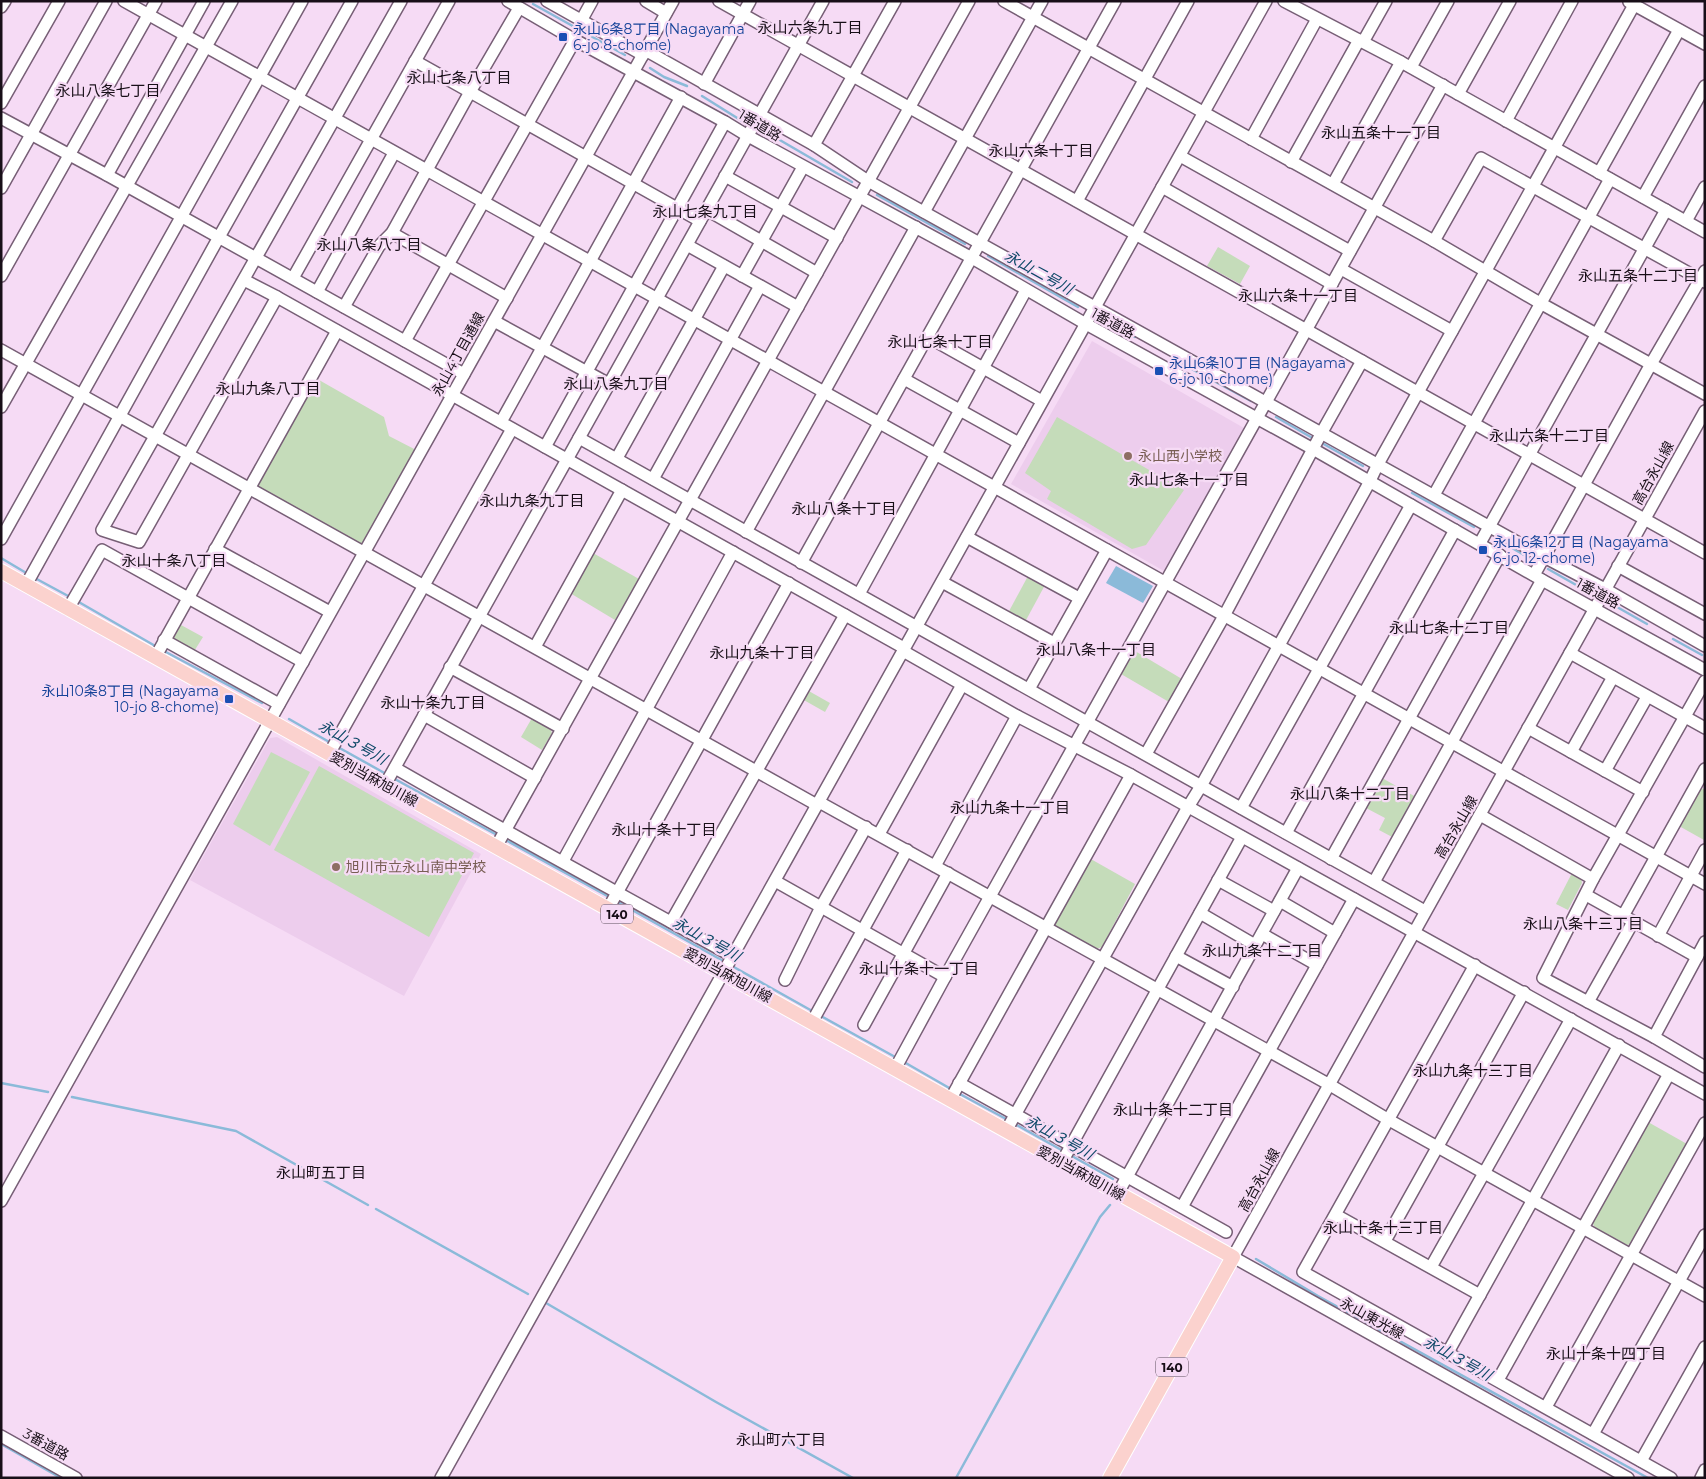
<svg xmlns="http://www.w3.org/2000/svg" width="1706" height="1479" viewBox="0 0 1706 1479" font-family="Montserrat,'Noto Sans JP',sans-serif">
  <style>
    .built { fill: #edcded }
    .green { fill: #c5dcba }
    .water { fill: #8bbad9 }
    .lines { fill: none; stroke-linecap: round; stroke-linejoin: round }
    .stream { stroke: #8bbad9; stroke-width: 2.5 }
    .minor-casing { stroke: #775f76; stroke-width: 14 }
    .major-casing { stroke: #fff; stroke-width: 16 }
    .minor { stroke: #fff; stroke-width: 11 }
    .major { stroke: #fbd2ce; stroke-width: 14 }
    .transit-dot { fill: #1a4fb4; stroke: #f6dbf5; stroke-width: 2 }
    .education-dot { fill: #8d6e63; stroke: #f6dbf5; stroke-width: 2 }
    .labels { text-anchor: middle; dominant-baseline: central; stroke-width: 4.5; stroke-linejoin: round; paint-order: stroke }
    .shield { fill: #f6dbf5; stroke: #5b4c5a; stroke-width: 1 }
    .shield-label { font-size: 12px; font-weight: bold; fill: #180f18 }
    .transit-label { font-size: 14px; fill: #164399; stroke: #f6dbf5; text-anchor: start }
    .street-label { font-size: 14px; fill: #180f18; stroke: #f6dbf5 }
    .education-label { font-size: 14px; fill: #785e54; stroke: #f6dbf5; text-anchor: start }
    .neighbourhood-label { font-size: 15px; fill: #180f18; stroke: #f6dbf5 }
    .water-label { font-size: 15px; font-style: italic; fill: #0d4867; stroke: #f6dbf5 }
  </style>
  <rect width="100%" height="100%" fill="#f6dbf5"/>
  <g class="built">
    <path d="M1092,341L1244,428L1164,571L1011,484Z"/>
    <path d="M277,737L481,854L404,996L190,880L270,738Z"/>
  </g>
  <g class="green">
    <path d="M1218,247L1250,266L1240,284L1207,266Z"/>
    <path d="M312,376L384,417L389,436L420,452L364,552L248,488Z"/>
    <path d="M1057,417L1184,490L1146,545L1132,549L1047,499L1051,491L1025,473Z"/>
    <path d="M593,553L639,579L615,620L570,593Z"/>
    <path d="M1028,576L1045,585L1025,622L1008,613Z"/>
    <path d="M181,625L203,637L193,653L172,640Z"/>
    <path d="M1135,651L1182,679L1169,702L1121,674Z"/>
    <path d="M807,690L830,703L825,712L802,699Z"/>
    <path d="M532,718L550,728L552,733L542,750L521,737Z"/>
    <path d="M271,752L310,772L270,846L233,824Z"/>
    <path d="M319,766L474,853L429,937L274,850Z"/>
    <path d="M1382,778L1416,797L1394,838L1379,830L1385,818L1366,808Z"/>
    <path d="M1700,787L1705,790L1704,840L1679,826Z"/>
    <path d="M1089,858L1135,884L1102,947L1094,950L1055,928V921Z"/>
    <path d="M1572,873L1581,878L1582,883L1568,910L1556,904Z"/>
    <path d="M1648,1122L1687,1144L1632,1244L1627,1245L1595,1228L1592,1222Z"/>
  </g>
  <path class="water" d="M1116,566L1153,586L1143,603L1106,583Z"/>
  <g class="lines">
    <g class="stream">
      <path d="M533,4L625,55"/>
      <path d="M650,68L664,77L687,86"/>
      <path d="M702,96L742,121"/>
      <path d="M766,132L852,182"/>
      <path d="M877,195L965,244"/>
      <path d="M988,256L1078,307"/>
      <path d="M1108,322L1135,337"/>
      <path d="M1175,360L1251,401"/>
      <path d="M1276,417L1316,440"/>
      <path d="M1320,442L1363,466"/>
      <path d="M1412,493L1474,527"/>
      <path d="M1500,541L1536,562"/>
      <path d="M1,558L28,574"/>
      <path d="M1548,569L1585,590"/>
      <path d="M33,577L70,597"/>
      <path d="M77,601L157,647"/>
      <path d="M1617,607L1647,624"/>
      <path d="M1673,639L1702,655"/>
      <path d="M164,651L262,703"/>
      <path d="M289,719L331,743"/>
      <path d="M336,746L388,775"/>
      <path d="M393,778L497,835"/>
      <path d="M504,839L611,898"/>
      <path d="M616,901L725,962"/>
      <path d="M732,966L814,1012"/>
      <path d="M819,1015L897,1058"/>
      <path d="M904,1062L951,1089"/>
      <path d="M1,1083L48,1092"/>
      <path d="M958,1093L1008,1120"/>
      <path d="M72,1097L236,1131L368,1205"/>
      <path d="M1013,1123L1065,1152"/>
      <path d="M1070,1155L1113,1179"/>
      <path d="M376,1209L528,1294"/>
      <path d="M1256,1259L1318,1296L1648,1478"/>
      <path d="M546,1303L716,1402L853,1478"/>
      <path d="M1,1444L61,1478"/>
      <path d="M956,1478L1100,1217L1110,1205"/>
    </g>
    <g class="minor-casing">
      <g id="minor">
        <path d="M124,1L1705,884"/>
        <path d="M508,1L575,40L725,122L748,136L972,258L1086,324L1313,449L1542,580L1705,670"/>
        <path d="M547,1L643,55"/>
        <path d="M646,1L666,13"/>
        <path d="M719,1L1705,553"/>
        <path d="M1004,1L1434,241L1540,303L1705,394"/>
        <path d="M1284,1L1401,62L1705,232"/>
        <path d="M1629,2L1705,44"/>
        <path d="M1,7L5,1"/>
        <path d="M581,21L592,1"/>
        <path d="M1363,42L1386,1"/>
        <path d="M645,50L814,145L868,181L1544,557L1605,589L1705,646"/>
        <path d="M415,61L700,221"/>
        <path d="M1411,67L1448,1"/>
        <path d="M704,84L750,1"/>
        <path d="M1458,94L1510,1"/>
        <path d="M1,103L59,1"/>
        <path d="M1,118L107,175L464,374"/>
        <path d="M1506,121L1572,1"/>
        <path d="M1251,139L1317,19"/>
        <path d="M814,145L895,1"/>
        <path d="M1180,156L1350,251"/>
        <path d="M1291,162L1359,40"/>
        <path d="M1599,173L1679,30"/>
        <path d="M107,175L204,1"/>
        <path d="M725,176L837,238"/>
        <path d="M1333,184L1401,62"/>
        <path d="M1162,187L1332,284"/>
        <path d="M1,188L106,1"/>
        <path d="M1643,197L1705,86"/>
        <path d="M1077,201L1188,1"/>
        <path d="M707,210L817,273"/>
        <path d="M924,212L1042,1"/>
        <path d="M1686,221L1705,187"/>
        <path d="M392,233L507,298"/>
        <path d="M1434,241L1481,158L1705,282"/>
        <path d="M687,245L798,307"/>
        <path d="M1341,269L1452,331"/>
        <path d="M1,276L156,1"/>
        <path d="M742,276L803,167"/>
        <path d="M293,278L449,1"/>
        <path d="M244,280L277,297L904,648"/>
        <path d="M317,292L394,153"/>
        <path d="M277,297L139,542L102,530L401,1"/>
        <path d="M344,307L379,246L392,233L470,92L519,8"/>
        <path d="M494,321L609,384"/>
        <path d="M928,337L1042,401"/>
        <path d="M405,341L575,40"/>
        <path d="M1,350L817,805"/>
        <path d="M904,379L1019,443"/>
        <path d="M1,407L232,1"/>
        <path d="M501,422L681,97"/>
        <path d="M579,438L823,1"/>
        <path d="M545,447L725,122"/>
        <path d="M617,458L724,266"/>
        <path d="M653,479L760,286"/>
        <path d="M1434,495L1610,179"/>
        <path d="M746,532L916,227"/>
        <path d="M967,537L1079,598"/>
        <path d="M1,539L302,1"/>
        <path d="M1480,543L1666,210"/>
        <path d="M215,549L330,612"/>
        <path d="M801,563L1115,1"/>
        <path d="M1618,566L1705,614"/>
        <path d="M1534,575L1651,364L1705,271"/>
        <path d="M942,582L1054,643"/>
        <path d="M26,585L219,237L352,1"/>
        <path d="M859,594L1026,290"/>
        <path d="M68,609L102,550L303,662"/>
        <path d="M164,640L279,704"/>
        <path d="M535,647L622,490"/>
        <path d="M903,651L1017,716L1131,775L1705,1094"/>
        <path d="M1570,653L1705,728"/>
        <path d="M156,656L337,331"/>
        <path d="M450,667L563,729"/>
        <path d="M1705,681L1593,879L1543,978L1654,1037L1705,1067"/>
        <path d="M1029,689L1107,550"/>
        <path d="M424,715L535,778"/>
        <path d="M1528,728L1643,792"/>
        <path d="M1571,752L1613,677"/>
        <path d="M329,754L512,429"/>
        <path d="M1146,754L1224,616L1322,432L1362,361"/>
        <path d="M395,768C506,832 619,893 732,956"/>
        <path d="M1605,771L1647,697"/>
        <path d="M385,785L579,438L1425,911"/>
        <path d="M819,802L1330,1085L1389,1120L1705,1296"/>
        <path d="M1241,808L1411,505"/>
        <path d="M1480,815L1593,879"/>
        <path d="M1286,833L1455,530"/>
        <path d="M879,834L962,685"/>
        <path d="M496,847L969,1"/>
        <path d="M1331,859L1500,555"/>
        <path d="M563,861L733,552"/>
        <path d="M935,866L1017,716"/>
        <path d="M1218,880L1274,911"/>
        <path d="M775,881L945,977"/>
        <path d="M1374,882L1542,580"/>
        <path d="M1586,895L1697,957"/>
        <path d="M1280,901L1335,933"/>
        <path d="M608,909L789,583"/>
        <path d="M1200,913L1255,945"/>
        <path d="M1623,916L1705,769"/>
        <path d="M671,922L845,615"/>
        <path d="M1262,934L1317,965"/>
        <path d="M1658,936L1705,850"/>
        <path d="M1176,956L1233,987"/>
        <path d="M1475,965L1303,1272L1671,1478"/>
        <path d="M785,980L821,907L866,827"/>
        <path d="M1588,1002L1633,922"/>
        <path d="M812,1022L907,850"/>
        <path d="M864,1025L948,873"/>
        <path d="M1654,1037L1705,942"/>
        <path d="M895,1069L945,977L1443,85"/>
        <path d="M959,1083L1226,1232"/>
        <path d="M950,1100L1131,775"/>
        <path d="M1006,1131L1188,807L1201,786L1369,483L1378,464L1634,5"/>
        <path d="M1062,1162L1242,837"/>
        <path d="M1118,1193L1298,868"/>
        <path d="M1,1201L673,1"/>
        <path d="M1182,1207L1354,899"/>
        <path d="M1336,1215L1480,1295"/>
        <path d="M1385,1241L1524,992"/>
        <path d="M1431,1267L1571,1019"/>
        <path d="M1447,1354L1619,1045"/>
        <path d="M1498,1380L1669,1074"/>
        <path d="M1546,1407L1705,1123"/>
        <path d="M1593,1434L1705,1235"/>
        <path d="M1,1436L76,1478"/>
        <path d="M1641,1461L1705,1347"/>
        <path d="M441,1478L1266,1"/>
        <path d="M1628,1478L1233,1257L1705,411"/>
        <path d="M1701,1478L1705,1470"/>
      </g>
    </g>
    <g class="major-casing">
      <path id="major" d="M1,571L1233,1257L1110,1478"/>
    </g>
    <use href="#minor" class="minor"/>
    <use href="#major" class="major"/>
  </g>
  <g class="transit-dot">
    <rect x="558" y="32" width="10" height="10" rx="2.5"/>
    <rect x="1154" y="366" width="10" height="10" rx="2.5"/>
    <rect x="1478" y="545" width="10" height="10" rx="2.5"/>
    <rect x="224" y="694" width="10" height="10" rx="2.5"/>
  </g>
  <g class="education-dot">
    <circle cx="1128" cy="456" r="5"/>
    <circle cx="336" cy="867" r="5"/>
  </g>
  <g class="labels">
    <g class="shield">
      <rect x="601" y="904.5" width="32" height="19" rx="4"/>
      <rect x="1156" y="1357.5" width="32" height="19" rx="4"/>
    </g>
    <g class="shield-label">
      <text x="617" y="914">140</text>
      <text x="1172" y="1367">140</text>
    </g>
    <g class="transit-label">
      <text x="573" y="29">永山6条8丁目 (Nagayama<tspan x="573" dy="16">6-jo 8-chome)</tspan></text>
      <text x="1169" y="363">永山6条10丁目 (Nagayama<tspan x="1169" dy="16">6-jo 10-chome)</tspan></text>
      <text x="1493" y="542">永山6条12丁目 (Nagayama<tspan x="1493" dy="16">6-jo 12-chome)</tspan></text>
      <text x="219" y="691" text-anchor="end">永山10条8丁目 (Nagayama<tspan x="219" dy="16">10-jo 8-chome)</tspan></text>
    </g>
    <g class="street-label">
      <text transform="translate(760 125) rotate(31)">1番道路</text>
      <text transform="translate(1113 323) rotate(29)">1番道路</text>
      <text transform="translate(458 354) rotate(-61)">永山4丁目通線</text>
      <text transform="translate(1653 473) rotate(-61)">高台永山線</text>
      <text transform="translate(1598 593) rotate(29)">1番道路</text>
      <text transform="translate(374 779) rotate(29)">愛別当麻旭川線</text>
      <text transform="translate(1456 827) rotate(-60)">高台永山線</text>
      <text transform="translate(728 975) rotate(29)">愛別当麻旭川線</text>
      <text transform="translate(1081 1173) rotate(29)">愛別当麻旭川線</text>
      <text transform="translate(1259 1180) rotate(-61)">高台永山線</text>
      <text transform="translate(1372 1318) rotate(29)">永山東光線</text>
      <text transform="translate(46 1444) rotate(29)">3番道路</text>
    </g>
    <g class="education-label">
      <text x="1138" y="456">永山西小学校</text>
      <text x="346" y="867">旭川市立永山南中学校</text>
    </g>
    <g class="neighbourhood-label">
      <text x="810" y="27">永山六条九丁目</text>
      <text x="459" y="77">永山七条八丁目</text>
      <text x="108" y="90">永山八条七丁目</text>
      <text x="1381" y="132">永山五条十一丁目</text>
      <text x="1041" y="150">永山六条十丁目</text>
      <text x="705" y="211">永山七条九丁目</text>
      <text x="369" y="244">永山八条八丁目</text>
      <text x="1638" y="275">永山五条十二丁目</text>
      <text x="1298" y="295">永山六条十一丁目</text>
      <text x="940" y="341">永山七条十丁目</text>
      <text x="616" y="383">永山八条九丁目</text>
      <text x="268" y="388">永山九条八丁目</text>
      <text x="1549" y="435">永山六条十二丁目</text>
      <text x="1189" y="479">永山七条十一丁目</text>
      <text x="532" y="500">永山九条九丁目</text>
      <text x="844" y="508">永山八条十丁目</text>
      <text x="174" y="560">永山十条八丁目</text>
      <text x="1449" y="627">永山七条十二丁目</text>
      <text x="1096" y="649">永山八条十一丁目</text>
      <text x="762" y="652">永山九条十丁目</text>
      <text x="433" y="702">永山十条九丁目</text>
      <text x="1350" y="793">永山八条十二丁目</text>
      <text x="1010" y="807">永山九条十一丁目</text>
      <text x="664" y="829">永山十条十丁目</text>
      <text x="1583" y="923">永山八条十三丁目</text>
      <text x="1262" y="950">永山九条十二丁目</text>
      <text x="919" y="968">永山十条十一丁目</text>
      <text x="1473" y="1070">永山九条十三丁目</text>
      <text x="1173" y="1109">永山十条十二丁目</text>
      <text x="321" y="1172">永山町五丁目</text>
      <text x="1383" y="1227">永山十条十三丁目</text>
      <text x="1606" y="1353">永山十条十四丁目</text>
      <text x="781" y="1439">永山町六丁目</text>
    </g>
    <g class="water-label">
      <text transform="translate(1039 272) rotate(29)">永山二号川</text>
      <text transform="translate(353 742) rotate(29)">永山３号川</text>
      <text transform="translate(707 939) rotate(29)">永山３号川</text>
      <text transform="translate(1060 1137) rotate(29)">永山３号川</text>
      <text transform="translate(1458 1358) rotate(29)">永山３号川</text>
    </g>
  </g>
  <rect width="1706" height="1479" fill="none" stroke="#180f18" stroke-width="5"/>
</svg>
